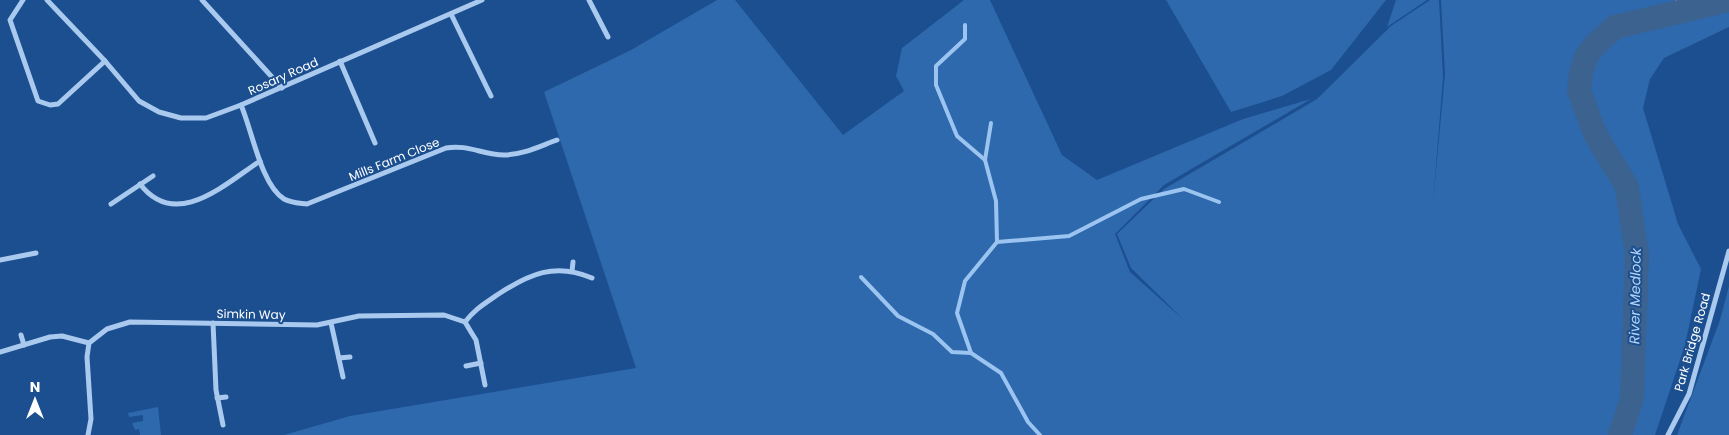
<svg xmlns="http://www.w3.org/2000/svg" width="1729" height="435" viewBox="0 0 1729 435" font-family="Poppins,sans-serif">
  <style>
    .green { fill: #2e69ad }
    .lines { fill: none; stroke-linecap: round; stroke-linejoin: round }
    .stream { stroke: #9cc4f0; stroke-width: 4 }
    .river { stroke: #3c6290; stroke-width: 24 }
    .street { stroke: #a9c9ee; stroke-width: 5 }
    .labels { text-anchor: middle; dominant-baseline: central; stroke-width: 4; stroke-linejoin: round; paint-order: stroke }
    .street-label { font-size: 12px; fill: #fff; stroke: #1b4f8f }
    .water-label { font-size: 14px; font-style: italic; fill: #b5d3f5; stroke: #1b4f8f }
  </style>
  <rect width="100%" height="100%" fill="#1b4f8f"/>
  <g class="green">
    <path d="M717,0H735L843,135L904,91L896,76L902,48L964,0H990L1062,155L1097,180L1243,119L1311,99L1164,185L1115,234L1130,272L1185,321L1131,268L1117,234L1164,189L1317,99L1391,26L1430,0H1439L1443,78L1433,203L1445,74L1441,0H1729V27L1664,58L1650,79L1643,108L1678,224L1701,269L1685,345L1655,435H284L350,416L636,368L544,92L631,50Z"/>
    <path d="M1166,0H1386L1331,70L1282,96L1231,112Z"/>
    <path d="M1396,0H1427L1387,27Z"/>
    <path d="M1729,286V435H1677L1720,320Z"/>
    <path d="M158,407L161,435H140L139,429L135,430L132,423L143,421V415L129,417L128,413Z"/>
  </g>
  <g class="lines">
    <g class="stream">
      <path d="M1677,0L1679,12"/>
      <path d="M965,25V39L936,66V85L957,136L985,160L996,201L997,242L965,281L957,313L971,353L1001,373L1028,422L1040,435"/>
      <path d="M985,160L991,123"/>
      <path d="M997,242L1069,236L1141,199L1184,189L1219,202"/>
      <path d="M861,277L898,316L933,334L952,352L971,353"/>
    </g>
    <path class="river" d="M1620,435L1632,398L1637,255L1627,187L1595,134L1579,90L1581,73L1586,57L1596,44L1615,27L1729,0"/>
    <g class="street">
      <path d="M23,0L10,20L38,101L50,105L58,104L105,61"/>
      <path d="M47,0L105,61L139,101L159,112L181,118H206L241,105L482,0"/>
      <path d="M202,0L282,88"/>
      <path d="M589,0L608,37"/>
      <path d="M451,14L491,96"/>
      <path d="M340,61L375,143"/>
      <path d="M241,105C252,130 261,185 284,199C291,203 300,203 307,204L446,148C468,144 483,155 504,155C523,155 540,146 557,140"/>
      <path d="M140,184C176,231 225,184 260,161"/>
      <path d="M111,204L153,176"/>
      <path d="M0,260L36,253"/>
      <path d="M572,271L573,262"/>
      <path d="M465,322C475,309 484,304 497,295C529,274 555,262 592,278"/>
      <path d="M213,323L216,390L223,425"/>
      <path d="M331,323L343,377"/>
      <path d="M21,335L24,345"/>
      <path d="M0,352L50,337L62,336L89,343"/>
      <path d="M339,358L350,357"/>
      <path d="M466,366L481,363"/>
      <path d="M217,398L226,397"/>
      <path d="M88,435L91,419L87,357L89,343L107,329L130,322L317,325L359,316L444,315L465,322L471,332L476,340L485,385"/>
      <path d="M1668,435L1689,394L1729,251"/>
    </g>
  </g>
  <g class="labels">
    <g class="street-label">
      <text transform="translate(283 76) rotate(-24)">Rosary Road</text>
      <text transform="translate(394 159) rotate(-22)">Mills Farm Close</text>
      <text transform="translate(251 314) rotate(1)">Simkin Way</text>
      <text transform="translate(1692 342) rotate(-74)">Park Bridge Road</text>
    </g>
    <g class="water-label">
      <text transform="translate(1635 296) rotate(-89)">River Medlock</text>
    </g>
  </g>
  <g transform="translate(35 400)" stroke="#1b4f8f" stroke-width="4" paint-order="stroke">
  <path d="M0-4L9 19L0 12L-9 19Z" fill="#ffffff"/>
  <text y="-8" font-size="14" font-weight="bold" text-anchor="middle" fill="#ffffff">N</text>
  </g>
</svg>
